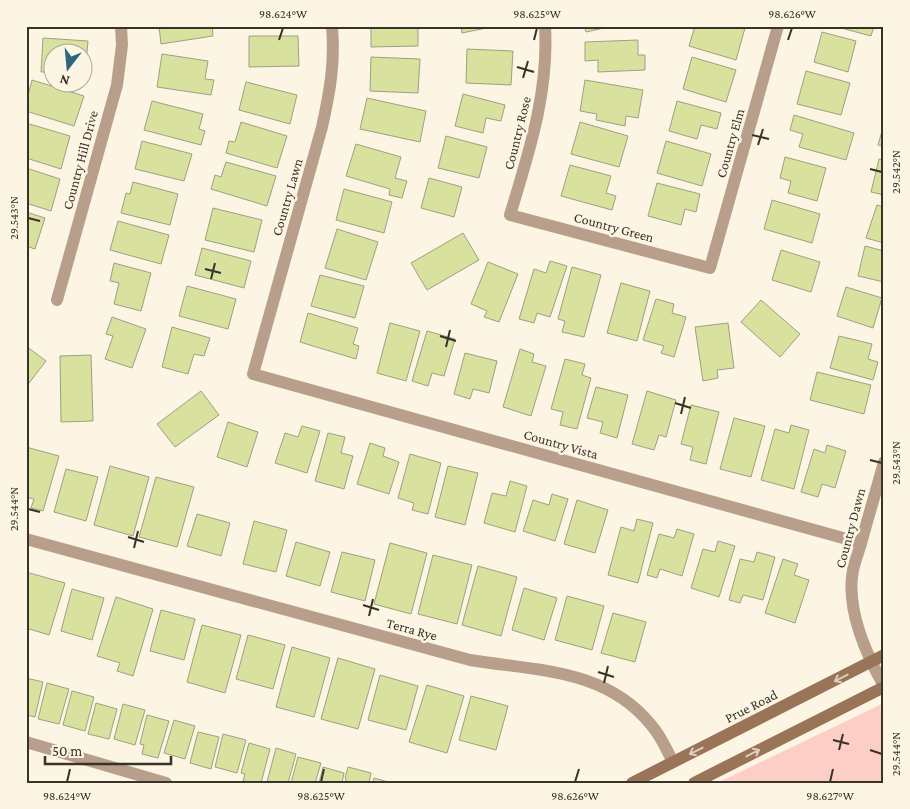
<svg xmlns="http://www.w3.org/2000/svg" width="910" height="809" viewBox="0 0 910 809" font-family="'Crimson Pro',serif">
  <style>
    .green { fill: #fdcec6 }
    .building { fill: #d8e19d; stroke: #9ca183 }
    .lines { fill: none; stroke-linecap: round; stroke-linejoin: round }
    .minor { stroke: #b89f8c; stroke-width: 12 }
    .secondary { stroke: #997459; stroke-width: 12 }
    .oneway { stroke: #dfceba }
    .ticks { fill: none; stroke: #383327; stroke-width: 2 }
    .labels { text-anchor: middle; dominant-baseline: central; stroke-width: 5; stroke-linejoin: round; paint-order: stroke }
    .street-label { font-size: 14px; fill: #383327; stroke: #fdf5e3 }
    .neatline { fill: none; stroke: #383327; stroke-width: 2 }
    .ticks-label { font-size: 12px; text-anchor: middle; fill: #383327 }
  </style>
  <rect width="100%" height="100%" fill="#fdf5e3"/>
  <path class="green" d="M884,703V783H717Z"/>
  <g class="building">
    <path d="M159,26H212L213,36L161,44Z"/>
    <path d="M371,26H418V46L371,47Z"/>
    <path d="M461,26H496L462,33Z"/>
    <path d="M584,26H613L586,32Z"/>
    <path d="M695,26H739L745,28L736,60L689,46Z"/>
    <path d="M834,26H874L871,36Z"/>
    <path d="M822,32L856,41L848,72L814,62Z"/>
    <path d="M249,36H298L299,66L249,67Z"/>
    <path d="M43,38L88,41L85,75H82V52H52V72H41Z"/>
    <path d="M638,40V55H645V70L598,72V60L585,61V42Z"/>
    <path d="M467,49L513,51L511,85L466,83Z"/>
    <path d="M162,54L208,61L205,79L214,80L211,95L157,87Z"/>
    <path d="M371,57L420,59L418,93L370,91Z"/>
    <path d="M692,57L736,70L726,102L683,89Z"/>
    <path d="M806,71L850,83L841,115L797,104Z"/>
    <path d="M32,80L84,96L74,126L26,111V95H28Z"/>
    <path d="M585,80L643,90L638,118L626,116L625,126L596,120L597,114L580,111Z"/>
    <path d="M246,82L297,95L290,124L239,110Z"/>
    <path d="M463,94L505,105L501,121L486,118L483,133L455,126Z"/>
    <path d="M367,98L426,111L420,142L360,129Z"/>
    <path d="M152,101L203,114L199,129L205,131L201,145L144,130Z"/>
    <path d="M677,101L721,113L717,129L701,125L697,139L669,131Z"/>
    <path d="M794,115L854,133L846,160L799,147L803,134L790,130Z"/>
    <path d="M241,122L287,136L277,168L226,153L229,141L235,142Z"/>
    <path d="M580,122L628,136L619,167L571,154Z"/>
    <path d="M26,123L70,136L61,169L26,158Z"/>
    <path d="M884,124V146L878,145Z"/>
    <path d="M446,136L487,147L479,178L438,168Z"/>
    <path d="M142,141L192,154L184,181L135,169Z"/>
    <path d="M666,141L711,154L702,186L657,173Z"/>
    <path d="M356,144L401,157L395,178L407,181L402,198L389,195L390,189L346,176Z"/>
    <path d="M785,157L826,168L817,201L788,193L791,181L780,178Z"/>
    <path d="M879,159L884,160V195L871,192Z"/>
    <path d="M226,162L276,176L267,206L211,189L215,175L221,177Z"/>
    <path d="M570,165L611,176L606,193L616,196L612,210L561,196Z"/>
    <path d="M26,168L60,179L51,211L26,203Z"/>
    <path d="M429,178L462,187L454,217L421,208Z"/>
    <path d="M133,182L178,194L170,225L121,213L126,193L130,194Z"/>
    <path d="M657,183L700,194L696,212L685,209L681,225L648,216Z"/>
    <path d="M344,189L392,202L384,233L336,220Z"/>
    <path d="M772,200L820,214L812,243L764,229Z"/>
    <path d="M877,205L884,207V243L866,238Z"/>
    <path d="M213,208L262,220L254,252L205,240Z"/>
    <path d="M26,212L45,218L35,249L26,246Z"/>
    <path d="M118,221L169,235L161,264L110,250Z"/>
    <path d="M337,229L378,242L366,280L325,268Z"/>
    <path d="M463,233L479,260L427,290L411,263Z"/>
    <path d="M865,246L884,251V282L858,276Z"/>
    <path d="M202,248L251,261L244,288L195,275Z"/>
    <path d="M781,250L820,262L811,292L772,280Z"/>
    <path d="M550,261L567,266L550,317L537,313L534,323L519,319L534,269L546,273Z"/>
    <path d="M488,262L518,274L499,322L484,317L487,311L471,304Z"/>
    <path d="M114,263L151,273L141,311L114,304L119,283L110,281Z"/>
    <path d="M572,267L601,275L584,337L562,332L565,321L558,319Z"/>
    <path d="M320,275L364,286L355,318L311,306Z"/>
    <path d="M621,283L650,291L637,341L607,333Z"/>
    <path d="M187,286L236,299L228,329L179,316Z"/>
    <path d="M846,287L882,298L873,328L837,316Z"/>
    <path d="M656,299L674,304L672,313L686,317L674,357L661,353L664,346L643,340Z"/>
    <path d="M761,300L800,334L780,357L741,322Z"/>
    <path d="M308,313L358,328L353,344L359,346L356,359L300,342Z"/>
    <path d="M112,317L146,329L132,368L105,359L113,336L106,334Z"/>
    <path d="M390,323L420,331L406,381L377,373Z"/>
    <path d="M728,323L734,368L717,370L718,378L703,381L695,327Z"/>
    <path d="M172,327L210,338L204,356L194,354L188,374L162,367Z"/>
    <path d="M427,331L455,339L444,376L432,373L428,386L412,381Z"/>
    <path d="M839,336L872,344L868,359L878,362L873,380L830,368Z"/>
    <path d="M26,346L46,361L26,387Z"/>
    <path d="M520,349L534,354L532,362L546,366L531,416L503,407Z"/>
    <path d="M465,353L497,361L489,393L473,389L470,399L454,394Z"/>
    <path d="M91,355L93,421L61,422L60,356Z"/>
    <path d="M565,359L585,364L582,375L591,378L577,429L560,425L563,412L551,409Z"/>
    <path d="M817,372L871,385L864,414L810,400Z"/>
    <path d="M596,387L628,395L617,438L600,433L603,422L587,418Z"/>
    <path d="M201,391L219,415L175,447L157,424Z"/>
    <path d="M647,391L676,400L666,437L659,435L654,450L632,444Z"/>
    <path d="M691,405L719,412L706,464L690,460L693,447L681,444Z"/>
    <path d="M734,418L765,426L751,477L720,469Z"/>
    <path d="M228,422L258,432L247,467L217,457Z"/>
    <path d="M791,425L809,430L794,489L761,480L775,429L789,433Z"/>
    <path d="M302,426L320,431L307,473L275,463L285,433L298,437Z"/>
    <path d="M328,433L345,437L341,453L353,456L344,489L315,481Z"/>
    <path d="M370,443L385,448L383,456L399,462L389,494L357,484Z"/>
    <path d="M827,445L846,451L835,488L822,484L818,497L801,492L814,449L825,453Z"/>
    <path d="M26,447L59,456L43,511L31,508L34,499L26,497Z"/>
    <path d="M410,454L441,463L428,514L412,510L414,503L398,498Z"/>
    <path d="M110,466L149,477L133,536L94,525Z"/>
    <path d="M448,466L478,473L465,525L435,517Z"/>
    <path d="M66,469L98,477L86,521L54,512Z"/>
    <path d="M156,477L194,487L177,547L139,537Z"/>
    <path d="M510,481L527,486L515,532L484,523L492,493L506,496Z"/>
    <path d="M552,494L568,499L555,541L523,531L533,500L549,505Z"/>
    <path d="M577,500L608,510L595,553L564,544Z"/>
    <path d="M197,514L230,523L221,556L187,546Z"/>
    <path d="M637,519L653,523L638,583L608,575L621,527L634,531Z"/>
    <path d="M254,521L287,530L276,572L243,564Z"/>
    <path d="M677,529L694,534L682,576L660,569L657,578L647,575L659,534L674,538Z"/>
    <path d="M718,541L735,546L719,597L691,588L703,549L715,552Z"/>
    <path d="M296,542L330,552L320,586L286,576Z"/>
    <path d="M390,543L427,553L411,614L374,604Z"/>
    <path d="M342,552L375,560L365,601L331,592Z"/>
    <path d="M757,552L775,557L763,600L743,595L740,603L729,600L740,559L754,562Z"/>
    <path d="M433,555L472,565L457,624L418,614Z"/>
    <path d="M783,559L798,564L794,575L809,580L795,623L765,613Z"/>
    <path d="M478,566L517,577L501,636L462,625Z"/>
    <path d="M26,572L65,583L49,635L26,628Z"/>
    <path d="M524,588L557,598L544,640L512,630Z"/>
    <path d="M72,589L104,598L92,640L61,631Z"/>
    <path d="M567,596L604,606L592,650L555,640Z"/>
    <path d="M116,597L153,609L133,676L117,671L120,663L97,656Z"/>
    <path d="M161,610L195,619L184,660L150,651Z"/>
    <path d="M613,613L646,622L635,662L601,653Z"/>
    <path d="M202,625L241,635L225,693L187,682Z"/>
    <path d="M248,635L285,645L273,689L236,679Z"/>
    <path d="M292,647L330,658L314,717L276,707Z"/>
    <path d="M338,658L375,669L358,729L321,719Z"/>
    <path d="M380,675L418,686L406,730L368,720Z"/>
    <path d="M26,678L43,682L35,717L26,715Z"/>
    <path d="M47,683L69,689L59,724L38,719Z"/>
    <path d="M427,685L464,696L447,753L409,742Z"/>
    <path d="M72,691L94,697L85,731L63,725Z"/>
    <path d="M471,696L508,706L496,750L459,740Z"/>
    <path d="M96,703L117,709L109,739L88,734Z"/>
    <path d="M123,704L145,710L135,745L114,739Z"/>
    <path d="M147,715L169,721L158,758L142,754L144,745L140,744Z"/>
    <path d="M174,720L195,726L185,759L164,753Z"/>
    <path d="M198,732L219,737L211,769L190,763Z"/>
    <path d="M223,734L246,740L237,773L215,767Z"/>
    <path d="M249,743L270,749L261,783L243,781L245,774L241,773Z"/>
    <path d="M276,748L296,754L288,783L267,782Z"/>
    <path d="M298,757L321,763L315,783H291Z"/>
    <path d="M323,767L344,773L342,783H319Z"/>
    <path d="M348,767L371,773L369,783H345L346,779L345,778Z"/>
    <path d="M374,778L392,783H373Z"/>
  </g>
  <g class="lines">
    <g class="minor">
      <path d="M332,26C335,64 330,91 322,127L253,374L861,543"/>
      <path d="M545,26C549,92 529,152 510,215L710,268L778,26"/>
      <path d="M57,300L117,85L122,45L121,26"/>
      <path d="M884,462C877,488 869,514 862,540C859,552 853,564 852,577C848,614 866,654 884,686"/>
      <path d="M26,539L470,660C536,671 606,668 652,726C661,736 667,751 673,762"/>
      <path d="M26,742L166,783"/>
    </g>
    <g class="secondary">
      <path d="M632,783L884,655"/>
      <path d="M694,783L884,687"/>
    </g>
  </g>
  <defs><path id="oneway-shaft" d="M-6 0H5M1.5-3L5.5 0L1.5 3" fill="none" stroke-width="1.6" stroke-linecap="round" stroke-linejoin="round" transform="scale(1.25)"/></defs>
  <g class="oneway">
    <use href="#oneway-shaft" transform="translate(841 678) rotate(153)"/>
    <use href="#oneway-shaft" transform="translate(696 751) rotate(153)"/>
    <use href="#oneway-shaft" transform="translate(753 753) rotate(-27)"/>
  </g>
  <path class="ticks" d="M279,40L283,28M534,40L537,28M788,40L792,28M517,67L534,72M523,78L528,61M752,135L769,139M758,145L763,129M870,169L882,172M28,218L40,221M205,269L221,273M211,279L215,263M440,336L456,341M446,347L450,330M675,403L691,408M681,414L685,397M870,460L882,463M28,509L40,512M128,537L144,542M134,548L138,531M363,605L379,610M369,616L373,599M598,672L614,677M604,683L608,666M833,740L849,744M839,750L843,734M870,750L882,754M67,782L70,769M321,782L324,769M575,782L579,769M830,782L833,769"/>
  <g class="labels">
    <g class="street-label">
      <text transform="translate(517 133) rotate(-76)">Country Rose</text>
      <text transform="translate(730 143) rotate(-74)">Country Elm</text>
      <text transform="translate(80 160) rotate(-75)">Country Hill Drive</text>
      <text transform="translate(287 197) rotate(-74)">Country Lawn</text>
      <text transform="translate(614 227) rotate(15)">Country Green</text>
      <text transform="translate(561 444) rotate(16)">Country Vista</text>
      <text transform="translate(850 528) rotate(-75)">Country Dawn</text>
      <text transform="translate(412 629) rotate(15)">Terra Rye</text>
      <text transform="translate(751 706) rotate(-27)">Prue Road</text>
    </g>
  </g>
  <rect width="910" height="809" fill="none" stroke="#fdf5e3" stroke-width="55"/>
  <g transform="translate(68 68) rotate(196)"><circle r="24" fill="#fdf5e3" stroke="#aea798"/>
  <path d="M0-4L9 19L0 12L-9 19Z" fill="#2d667f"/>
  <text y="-8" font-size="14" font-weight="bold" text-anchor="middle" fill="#383327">N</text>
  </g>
  <path d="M45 756v8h126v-8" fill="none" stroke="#383327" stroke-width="2.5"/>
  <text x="52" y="756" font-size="15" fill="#383327" stroke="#fdf5e3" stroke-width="4" paint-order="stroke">50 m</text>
  <rect x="28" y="28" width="854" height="754" class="neatline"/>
  <g class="ticks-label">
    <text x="283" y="18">98.624°W</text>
    <text x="537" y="18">98.625°W</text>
    <text x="792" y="18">98.626°W</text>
    <text transform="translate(896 172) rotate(-90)" y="4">29.542°N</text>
    <text transform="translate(14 218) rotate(-90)" y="4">29.543°N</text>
    <text transform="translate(896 463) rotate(-90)" y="4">29.543°N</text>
    <text transform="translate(14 509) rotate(-90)" y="4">29.544°N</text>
    <text transform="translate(896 754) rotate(-90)" y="4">29.544°N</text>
    <text x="67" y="800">98.624°W</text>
    <text x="321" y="800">98.625°W</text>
    <text x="575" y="800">98.626°W</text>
    <text x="830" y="800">98.627°W</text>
  </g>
</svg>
